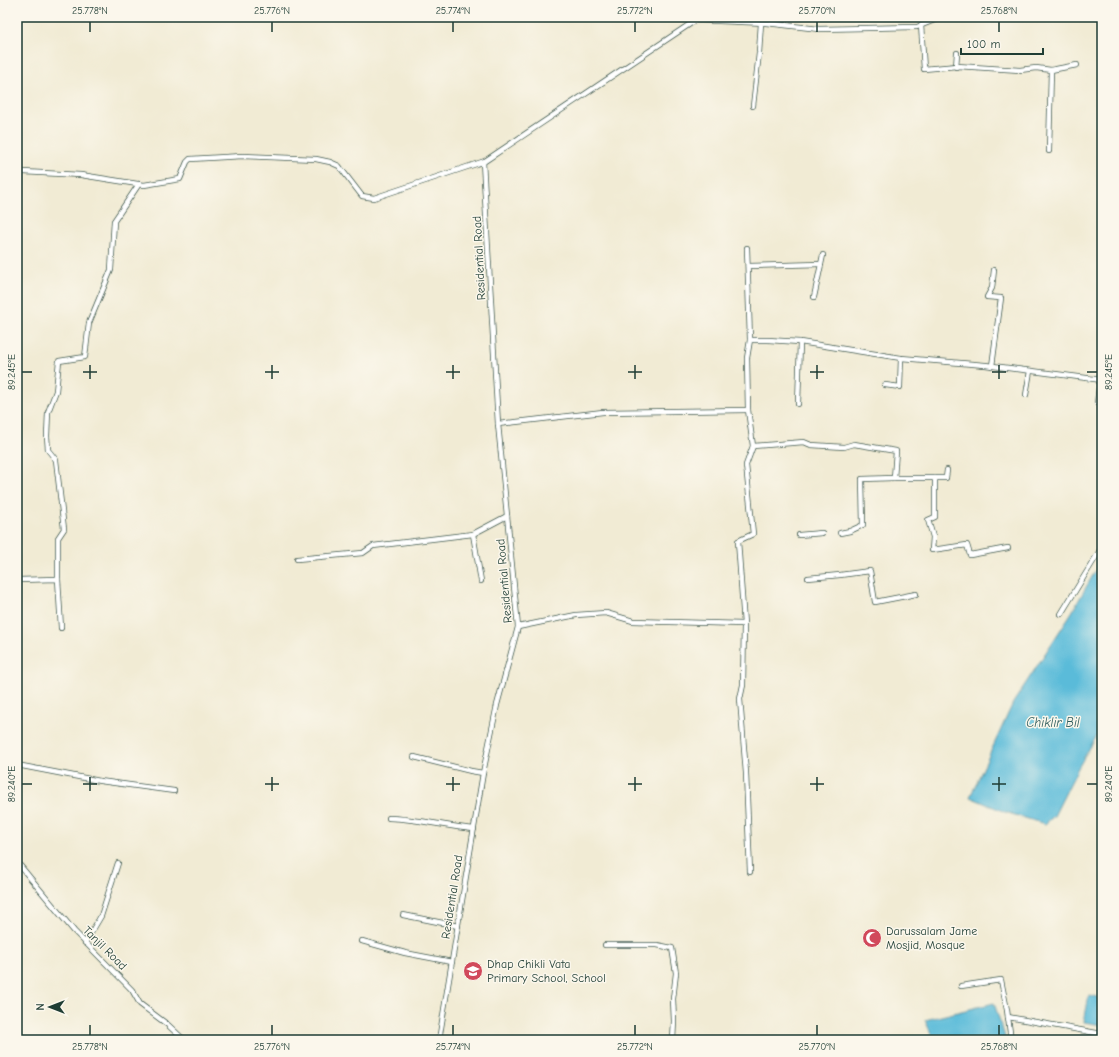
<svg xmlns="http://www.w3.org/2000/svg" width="1119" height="1057" viewBox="0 0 1119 1057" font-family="'Comic Neue',sans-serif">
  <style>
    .water { fill: #5abbd9; stroke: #3c7c86 }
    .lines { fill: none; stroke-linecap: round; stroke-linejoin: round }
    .minor-casing { stroke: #3e574c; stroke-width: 6 }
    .minor { stroke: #fff; stroke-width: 4.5 }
    .ticks { fill: none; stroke: #1f3d34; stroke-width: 1.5 }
    .labels { text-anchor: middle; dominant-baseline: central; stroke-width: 3; stroke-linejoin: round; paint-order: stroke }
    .street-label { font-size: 12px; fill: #1f3d34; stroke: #fbf7ec }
    .poi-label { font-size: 12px; fill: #1f3d34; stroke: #fbf7ec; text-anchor: start }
    .water-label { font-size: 13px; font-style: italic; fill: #2e5c5d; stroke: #fbf7ec }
    .neatline { fill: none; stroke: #1f3d34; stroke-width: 1.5 }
    .ticks-label { font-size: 10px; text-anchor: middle; fill: #1f3d34 }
  </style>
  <rect width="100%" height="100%" fill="#fbf7ec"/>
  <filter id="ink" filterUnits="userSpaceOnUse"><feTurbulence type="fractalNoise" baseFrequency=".025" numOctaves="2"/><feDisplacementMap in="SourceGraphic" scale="8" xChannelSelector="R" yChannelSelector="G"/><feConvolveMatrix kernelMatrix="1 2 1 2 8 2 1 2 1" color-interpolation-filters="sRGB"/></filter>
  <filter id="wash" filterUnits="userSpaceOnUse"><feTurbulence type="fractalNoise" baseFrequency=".012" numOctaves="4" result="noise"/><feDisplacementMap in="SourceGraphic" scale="16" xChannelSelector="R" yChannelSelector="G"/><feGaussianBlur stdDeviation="0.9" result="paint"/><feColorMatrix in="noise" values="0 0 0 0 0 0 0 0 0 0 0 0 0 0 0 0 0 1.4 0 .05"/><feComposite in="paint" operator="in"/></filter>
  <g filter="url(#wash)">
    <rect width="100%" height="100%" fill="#f1ebd4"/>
    <g class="water">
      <path d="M1102,559V727L1078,768L1054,816L1045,824L1005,812L970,797L1013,703L1072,612Z"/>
      <path d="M1089,995L1102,998V1025L1084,1022Z"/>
      <path d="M994,1003L1006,1040H934L925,1020Z"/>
    </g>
  </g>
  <g filter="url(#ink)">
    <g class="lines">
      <g class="minor-casing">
        <g id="minor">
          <path d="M684,17L696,20"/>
          <path d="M921,25L924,69L957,66L1020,70L1036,68L1051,70L1077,65"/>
          <path d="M956,67L957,53"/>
          <path d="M753,106L759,53L761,23"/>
          <path d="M1049,151L1051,70"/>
          <path d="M17,170L23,172L81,175L144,185L180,179L187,162L190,159L243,156L316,159L330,162L339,166L362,196L374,198L485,161L696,20L766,23L819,29L917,27L942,17"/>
          <path d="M747,248L750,340"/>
          <path d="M748,266L821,264"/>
          <path d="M814,297L823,255"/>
          <path d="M992,366L1001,298L987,297L992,288L994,270"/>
          <path d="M885,385L900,387L901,358"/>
          <path d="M1026,395L1030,371"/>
          <path d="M1097,403L1100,379"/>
          <path d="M798,404L800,342"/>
          <path d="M748,410L753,446L746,465L753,534L738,541L744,624L743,685L740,699L746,773L750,872"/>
          <path d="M498,424L603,412L748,410L747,358L750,340H768L800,342L901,358L985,365L1102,380"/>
          <path d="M753,446L804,442L811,445L844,447L854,444L896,451L894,478H946L947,470"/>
          <path d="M935,478V517L928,520L933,537L932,550L967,545L970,555L1008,548"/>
          <path d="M840,533L850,531L863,525L862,479L894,478"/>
          <path d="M473,534L481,581"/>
          <path d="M799,535L822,533"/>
          <path d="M297,559L363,553L373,546L473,534L507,516"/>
          <path d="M808,578L840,575L870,571L875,602L916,594"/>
          <path d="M58,579V538L64,529L56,460L48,450L47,436L48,412L56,391L59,361L85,357L89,323L111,270L114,221L139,184"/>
          <path d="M17,580L58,579L61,628"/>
          <path d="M1061,614L1102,547"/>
          <path d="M518,627L576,615L606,613L633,621L744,624"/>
          <path d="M414,757L471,771L483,773"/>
          <path d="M17,765L100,781L174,791"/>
          <path d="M389,818C417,819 445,826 474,829"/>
          <path d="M17,862L74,931L132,990L140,1004L168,1025L184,1040"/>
          <path d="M403,915L458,926"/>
          <path d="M362,941L405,953L452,962"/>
          <path d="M85,943L101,916L118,863"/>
          <path d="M605,945H657L672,948L676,973L673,999L674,1021L673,1040"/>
          <path d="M961,986L1001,980L1007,1010L1011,1040"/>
          <path d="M1008,1017L1102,1034"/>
          <path d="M439,1040L483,773L497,705L518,627L498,424L483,162"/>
        </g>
      </g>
      <use href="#minor" class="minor"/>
    </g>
  </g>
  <path class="ticks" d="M90,22V32M272,22V32M453,22V32M635,22V32M817,22V32M999,22V32M90,365V379M272,365V379M453,365V379M635,365V379M817,365V379M999,365V379M22,372H32M83,372H97M265,372H279M446,372H460M628,372H642M810,372H824M992,372H1006M1087,372H1097M90,777V791M272,777V791M453,777V791M635,777V791M817,777V791M999,777V791M22,784H32M83,784H97M265,784H279M446,784H460M628,784H642M810,784H824M992,784H1006M1087,784H1097M90,1025V1035M272,1025V1035M453,1025V1035M635,1025V1035M817,1025V1035M999,1025V1035"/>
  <defs>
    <g id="mosque-disc" transform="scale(1)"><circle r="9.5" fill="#d1495b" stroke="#fbf7ec"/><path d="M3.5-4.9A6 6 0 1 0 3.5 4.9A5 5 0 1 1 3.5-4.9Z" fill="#fff"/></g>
    <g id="school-disc" transform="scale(1)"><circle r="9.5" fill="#d1495b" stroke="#fbf7ec"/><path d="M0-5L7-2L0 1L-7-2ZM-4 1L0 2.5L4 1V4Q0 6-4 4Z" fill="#fff"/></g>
  </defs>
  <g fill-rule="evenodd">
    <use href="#mosque-disc" x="872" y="938"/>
    <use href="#school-disc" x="473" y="971"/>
  </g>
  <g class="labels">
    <g class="street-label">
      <text transform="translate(479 258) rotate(-93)">Residential Road</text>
      <text transform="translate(504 581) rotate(-95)">Residential Road</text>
      <text transform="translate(452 897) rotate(-81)">Residential Road</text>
      <text transform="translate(105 948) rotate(45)">Tanjil Road</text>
    </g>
    <g class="poi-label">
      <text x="886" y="931">Darussalam Jame<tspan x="886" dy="14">Mosjid, Mosque</tspan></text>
      <text x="487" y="964">Dhap Chikli Vata<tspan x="487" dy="14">Primary School, School</tspan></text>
    </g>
    <g class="water-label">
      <text x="1053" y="722">Chiklir Bil</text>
    </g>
  </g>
  <rect width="1119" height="1057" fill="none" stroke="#fbf7ec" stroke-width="44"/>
  <g transform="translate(50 1007) rotate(270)" stroke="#fbf7ec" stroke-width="3" paint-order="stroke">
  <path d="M0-3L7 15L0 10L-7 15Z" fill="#1f3d34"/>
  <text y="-6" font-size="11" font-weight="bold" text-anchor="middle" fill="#1f3d34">N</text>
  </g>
  <path d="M961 48v6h82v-6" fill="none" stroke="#1f3d34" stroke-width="2"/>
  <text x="967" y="48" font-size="12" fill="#1f3d34" stroke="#fbf7ec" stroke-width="3" paint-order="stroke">100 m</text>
  <rect x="22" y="22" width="1075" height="1013" class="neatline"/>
  <g class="ticks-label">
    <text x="90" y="14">25.778°N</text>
    <text x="272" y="14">25.776°N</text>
    <text x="453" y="14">25.774°N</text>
    <text x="635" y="14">25.772°N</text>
    <text x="817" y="14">25.770°N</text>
    <text x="999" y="14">25.768°N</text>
    <text transform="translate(1108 372) rotate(-90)" y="4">89.245°E</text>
    <text transform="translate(11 372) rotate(-90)" y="4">89.245°E</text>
    <text transform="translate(1108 784) rotate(-90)" y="4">89.240°E</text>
    <text transform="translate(11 784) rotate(-90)" y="4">89.240°E</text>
    <text x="90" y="1050">25.778°N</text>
    <text x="272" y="1050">25.776°N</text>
    <text x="453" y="1050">25.774°N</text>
    <text x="635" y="1050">25.772°N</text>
    <text x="817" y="1050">25.770°N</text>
    <text x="999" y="1050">25.768°N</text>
  </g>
</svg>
